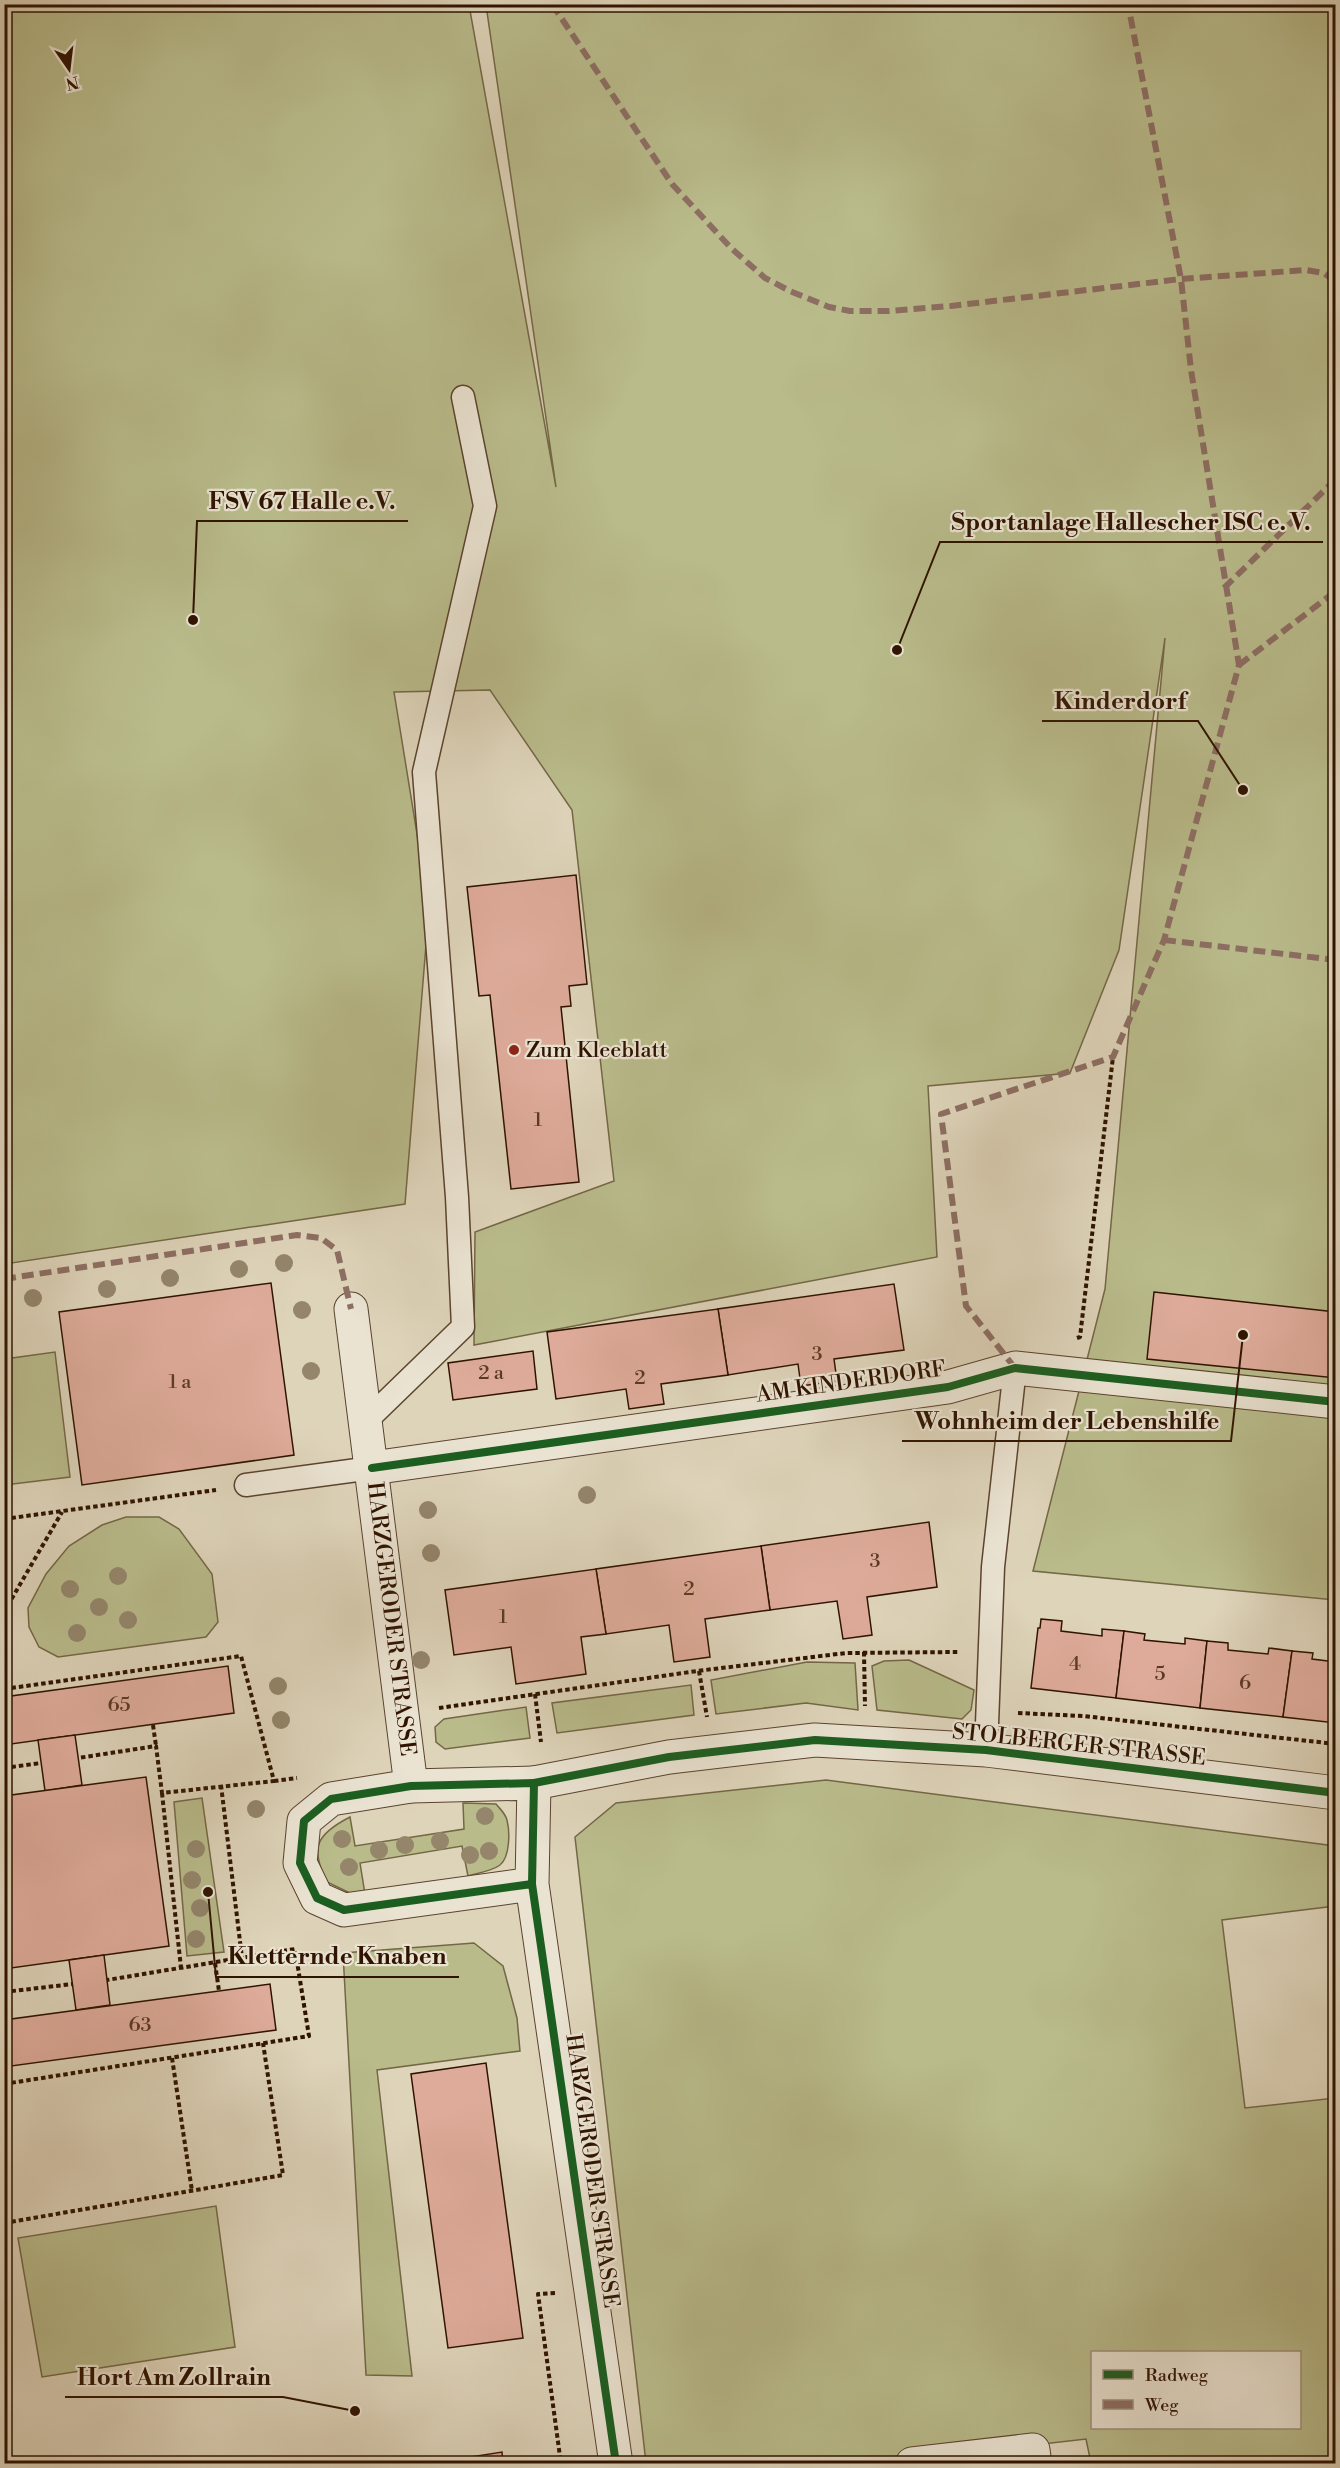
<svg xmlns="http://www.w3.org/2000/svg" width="1340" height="2468" viewBox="0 0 1340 2468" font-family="'Libre Bodoni',serif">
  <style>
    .green { fill: #b9bb8b; stroke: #746746; stroke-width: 1.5; fill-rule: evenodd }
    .building { fill: #deab9a; stroke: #2f1300; stroke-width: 1.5 }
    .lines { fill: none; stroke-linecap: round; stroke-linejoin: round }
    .service-casing { stroke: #5b432e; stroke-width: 25 }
    .minor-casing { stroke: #5b432e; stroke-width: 35 }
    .path { stroke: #2f1300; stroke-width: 4; stroke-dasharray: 4.5 3; stroke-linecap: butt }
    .service { stroke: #eae3d2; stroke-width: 22 }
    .minor { stroke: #eae3d2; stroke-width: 33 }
    .quiet { stroke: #8d6e63; stroke-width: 6; stroke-dasharray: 12 6; stroke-linecap: butt }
    .cycleway-casing { stroke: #eae3d2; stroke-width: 11 }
    .cycleway { stroke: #1b5e20; stroke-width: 8 }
    .tree { fill: #94856b }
    .poi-dot { fill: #8f2418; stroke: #eae3d2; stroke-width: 2 }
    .labels { text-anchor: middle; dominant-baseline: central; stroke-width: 4.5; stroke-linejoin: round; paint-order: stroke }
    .number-label { font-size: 20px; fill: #5b3926 }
    .poi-label { font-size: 22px; fill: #2f1300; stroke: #eae3d2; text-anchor: start }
    .street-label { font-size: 22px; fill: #2f1300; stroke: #eae3d2 }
    .leader { fill: none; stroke: #2f1300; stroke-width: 2 }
    .callout-dot { fill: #2f1300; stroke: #eae3d2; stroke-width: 2 }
    .callout-label { font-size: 24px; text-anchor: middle; font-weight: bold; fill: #2f1300; stroke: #eae3d2; stroke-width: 4.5; stroke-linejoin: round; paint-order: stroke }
  </style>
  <rect width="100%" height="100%" fill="#ded4ba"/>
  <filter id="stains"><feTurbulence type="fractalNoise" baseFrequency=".00333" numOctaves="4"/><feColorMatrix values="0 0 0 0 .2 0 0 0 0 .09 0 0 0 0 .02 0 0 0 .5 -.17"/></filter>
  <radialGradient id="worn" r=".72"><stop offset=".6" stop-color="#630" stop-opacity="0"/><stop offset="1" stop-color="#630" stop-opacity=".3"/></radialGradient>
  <g class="green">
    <path d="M5,5H469L556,487L486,5H1335V1600L1033,1571L1105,1289L1165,638L1119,950L1070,1073L928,1086L937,1257L474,1345L475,1232L614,1181L572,810L490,690L394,692L429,908L405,1204L5,1264Z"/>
    <path d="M55,1352L70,1477L5,1485V1359Z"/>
    <path d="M126,1517H159L179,1529L212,1574L218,1622L206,1637L58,1657L39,1647L29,1627L28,1608L46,1574L69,1546L102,1525Z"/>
    <path d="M909,1660L974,1690L971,1710L962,1719L877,1710L872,1666L884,1661Z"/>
    <path d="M807,1662L855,1663L858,1710L806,1703L716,1714L711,1680Z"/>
    <path d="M691,1685L694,1715L557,1733L552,1703Z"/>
    <path d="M526,1707L530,1738L445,1749L436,1742L435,1727L444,1719Z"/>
    <path d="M826,1780L1335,1846V1906L1222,1920L1245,2108L1335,2098V2463H1091L1086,2439L868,2464L646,2463L575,1837L616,1803ZM1092,2352H1300V2428H1092Z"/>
    <path d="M202,1798L224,1952L187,1956L174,1802Z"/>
    <path d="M463,1803L496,1804C500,1809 505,1813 507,1820C510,1832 510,1857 500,1865C492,1871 478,1873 468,1876L462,1846L360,1863L365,1894L354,1895L327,1882C309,1847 317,1834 350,1817L355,1846L464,1829Z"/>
    <path d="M474,1943L503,1966L517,2018L520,2051L377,2070L412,2376L366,2375L343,1953Z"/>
    <path d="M216,2206L235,2347L42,2377L18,2238Z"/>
  </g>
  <g class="building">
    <path d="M576,875L587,984L569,986L571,1006L561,1007L579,1182L511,1189L490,995L479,996L467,887Z"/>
    <path d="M271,1283L294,1455L82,1485L59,1312Z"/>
    <path d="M894,1284L904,1350L834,1359L837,1381L801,1386L798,1364L728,1375L718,1309Z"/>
    <path d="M1154,1292L1336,1312V1378L1147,1359Z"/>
    <path d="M718,1309L728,1375L661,1384L664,1404L629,1409L626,1389L556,1399L547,1332Z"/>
    <path d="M533,1351L537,1389L453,1400L448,1363Z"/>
    <path d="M929,1522L937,1587L867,1597L872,1635L843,1639L837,1601L770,1610L761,1546Z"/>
    <path d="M761,1546L770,1610L705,1619L710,1657L674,1662L669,1625L606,1634L596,1569Z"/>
    <path d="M596,1569L606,1634L581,1637L586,1674L516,1684L511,1647L454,1655L445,1590Z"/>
    <path d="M1041,1619L1062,1621L1061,1631L1102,1636V1629L1124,1631L1116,1698L1031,1688L1038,1628H1040Z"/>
    <path d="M1124,1631L1145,1634L1144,1640L1185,1644V1638L1207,1641L1200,1708L1116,1698Z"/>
    <path d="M1207,1641L1228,1643V1650L1268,1654L1269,1648L1292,1651L1283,1717L1200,1708Z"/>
    <path d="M1292,1651L1313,1653L1312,1659L1336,1662V1723L1283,1717Z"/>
    <path d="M228,1666L234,1713L4,1745V1697Z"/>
    <path d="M75,1735L82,1785L45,1791L38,1740Z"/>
    <path d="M146,1777L169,1946L4,1969V1796Z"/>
    <path d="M104,1955L110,2005L76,2010L69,1960Z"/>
    <path d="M270,1984L276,2030L4,2067V2020Z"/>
    <path d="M486,2063L523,2338L448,2348L411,2074Z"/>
    <path d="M502,2452L503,2464H426Z"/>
  </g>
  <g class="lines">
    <g class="service-casing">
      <g id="service">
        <path d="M366,1421L463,1327L457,1197L424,772L485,506L463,397"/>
        <path d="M246,1485L372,1468"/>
        <path d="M986,1750L993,1567L1015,1368"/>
      </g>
    </g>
    <g class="minor-casing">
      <g id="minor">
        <path d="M351,1309L411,1786"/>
        <path d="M372,1468L948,1387L1015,1368L1336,1402"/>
        <path d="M534,1783L669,1757L815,1740L986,1750L1336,1793"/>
        <path d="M532,1884L344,1910L317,1898L300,1863L304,1821L331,1799L411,1786L534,1783L532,1884L616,2464"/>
        <path d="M912,2464L1033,2450L1035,2464"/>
      </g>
    </g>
    <g class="path">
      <path d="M1077,1338L1080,1337L1113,1057"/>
      <path d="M4,1519L216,1490"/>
      <path d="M4,1612L62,1512"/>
      <path d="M864,1652L865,1706"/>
      <path d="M699,1671L707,1717"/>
      <path d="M4,1689L241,1656L274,1781L162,1793L156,1746L78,1758"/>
      <path d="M535,1694L541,1742"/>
      <path d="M439,1708L697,1671L846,1653L958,1652"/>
      <path d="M1018,1713L1083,1716L1336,1744"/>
      <path d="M153,1725L156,1746"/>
      <path d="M4,1768L41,1763"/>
      <path d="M274,1781L297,1778"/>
      <path d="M221,1785L242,1958"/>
      <path d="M162,1793L181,1968"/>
      <path d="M215,1963L219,1991"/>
      <path d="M4,1992L73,1984"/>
      <path d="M172,2058L192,2191"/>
      <path d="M4,2084L309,2036L295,1949L107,1980"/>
      <path d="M4,2223L283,2175L263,2043"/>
      <path d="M555,2293L538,2294L561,2464"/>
    </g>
    <use href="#service" class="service"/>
    <use href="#minor" class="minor"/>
    <g class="quiet">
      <path d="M552,4L672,184L731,248L765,278L790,291L829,307L850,311H888L951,306L1181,279L1306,270L1324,273L1336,282"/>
      <path d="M1224,588L1336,479"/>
      <path d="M1239,665L1336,591"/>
      <path d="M1164,940L1336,960"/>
      <path d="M4,1279L297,1235L321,1238L337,1250L351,1309"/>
      <path d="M1015,1368L966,1306L941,1114L1113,1057L1164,940L1239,665L1191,370L1181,279L1128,4"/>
    </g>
    <g class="cycleway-casing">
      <g id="cycleway">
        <path d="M372,1468L948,1387L1015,1368L1336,1402"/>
        <path d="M534,1783L669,1757L815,1740L986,1750L1336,1793"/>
        <path d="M532,1884L344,1910L317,1898L300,1863L304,1821L331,1799L411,1786L534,1783L532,1884L616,2464"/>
      </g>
    </g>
    <use href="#cycleway" class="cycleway"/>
  </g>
  <g class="tree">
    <circle cx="284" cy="1263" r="9"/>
    <circle cx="239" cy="1269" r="9"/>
    <circle cx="170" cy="1278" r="9"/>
    <circle cx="107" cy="1289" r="9"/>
    <circle cx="33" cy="1298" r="9"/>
    <circle cx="302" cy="1310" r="9"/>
    <circle cx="311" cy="1371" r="9"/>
    <circle cx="587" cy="1495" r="9"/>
    <circle cx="428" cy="1510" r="9"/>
    <circle cx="431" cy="1553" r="9"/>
    <circle cx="118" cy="1576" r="9"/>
    <circle cx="70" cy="1589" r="9"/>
    <circle cx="99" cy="1607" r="9"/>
    <circle cx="128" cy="1620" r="9"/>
    <circle cx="77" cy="1633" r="9"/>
    <circle cx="421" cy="1660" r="9"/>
    <circle cx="278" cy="1686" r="9"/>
    <circle cx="281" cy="1720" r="9"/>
    <circle cx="256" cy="1809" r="9"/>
    <circle cx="485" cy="1816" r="9"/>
    <circle cx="342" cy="1839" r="9"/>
    <circle cx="440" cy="1841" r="9"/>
    <circle cx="405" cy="1845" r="9"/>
    <circle cx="196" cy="1849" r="9"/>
    <circle cx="379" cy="1850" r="9"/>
    <circle cx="489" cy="1851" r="9"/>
    <circle cx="470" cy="1855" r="9"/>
    <circle cx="349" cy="1867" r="9"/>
    <circle cx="192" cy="1880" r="9"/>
    <circle cx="200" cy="1908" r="9"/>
    <circle cx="196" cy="1939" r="9"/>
  </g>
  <circle class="poi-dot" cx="514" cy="1050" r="6"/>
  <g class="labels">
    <g class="number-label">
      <text x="538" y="1120">1</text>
      <text x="817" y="1354">3</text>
      <text x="491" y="1373">2 a</text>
      <text x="640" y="1378">2</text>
      <text x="180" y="1382">1 a</text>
      <text x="875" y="1561">3</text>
      <text x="689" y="1589">2</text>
      <text x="503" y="1617">1</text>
      <text x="1075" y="1664">4</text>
      <text x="1160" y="1674">5</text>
      <text x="1245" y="1683">6</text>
      <text x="119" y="1705">65</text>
      <text x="140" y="2025">63</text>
    </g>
    <g class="poi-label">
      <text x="526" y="1050">Zum Kleeblatt</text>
    </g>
    <g class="street-label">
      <text transform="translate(851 1382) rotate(-8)">AM KINDERDORF</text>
      <text transform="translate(391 1619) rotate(83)">HARZGERODER STRASSE</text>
      <text transform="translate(1079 1745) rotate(6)">STOLBERGER STRASSE</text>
      <text transform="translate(592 2171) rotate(82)">HARZGERODER STRASSE</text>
    </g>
  </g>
  <path class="leader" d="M193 620L197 521H408M897 650L940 542H1323M1243 790L1198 721H1042M1243 1335L1231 1441H902M208 1892L216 1977H459M355 2411L283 2397H65"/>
  <g class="callout-dot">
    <circle cx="193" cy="620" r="6"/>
    <circle cx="897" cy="650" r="6"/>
    <circle cx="1243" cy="790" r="6"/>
    <circle cx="1243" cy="1335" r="6"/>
    <circle cx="208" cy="1892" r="6"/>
    <circle cx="355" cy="2411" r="6"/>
  </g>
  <g class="callout-label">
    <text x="302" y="509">FSV 67 Halle e.V.</text>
    <text x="1131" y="530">Sportanlage Hallescher ISC e. V.</text>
    <text x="1120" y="709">Kinderdorf</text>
    <text x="1067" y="1429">Wohnheim der Lebenshilfe</text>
    <text x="337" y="1964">Kletternde Knaben</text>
    <text x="174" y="2385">Hort Am Zollrain</text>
  </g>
  <rect width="1340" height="2468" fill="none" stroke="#ded4ba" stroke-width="24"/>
  <rect x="6" y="6" width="1328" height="2456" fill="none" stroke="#2f1300" stroke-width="3"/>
  <rect x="12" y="12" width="1316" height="2444" fill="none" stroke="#2f1300" stroke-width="1.5"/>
  <rect x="1091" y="2351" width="210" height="78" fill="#eae3d2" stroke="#9f907e" stroke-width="1.5"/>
  <rect x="1103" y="2370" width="30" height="9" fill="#1b5e20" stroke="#9f907e" stroke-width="1.5"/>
  <text x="1145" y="2381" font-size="18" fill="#2f1300">Radweg</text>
  <rect x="1103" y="2400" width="30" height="9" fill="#8d6e63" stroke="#9f907e" stroke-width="1.5"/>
  <text x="1145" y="2411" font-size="18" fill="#2f1300">Weg</text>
  <g transform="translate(69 69) rotate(166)" stroke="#eae3d2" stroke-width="4.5" paint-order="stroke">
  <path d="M0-4.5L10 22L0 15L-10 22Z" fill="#2f1300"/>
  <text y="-9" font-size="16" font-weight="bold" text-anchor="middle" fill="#2f1300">N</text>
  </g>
  <rect width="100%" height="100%" filter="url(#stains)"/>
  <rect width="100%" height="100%" fill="url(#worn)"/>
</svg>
